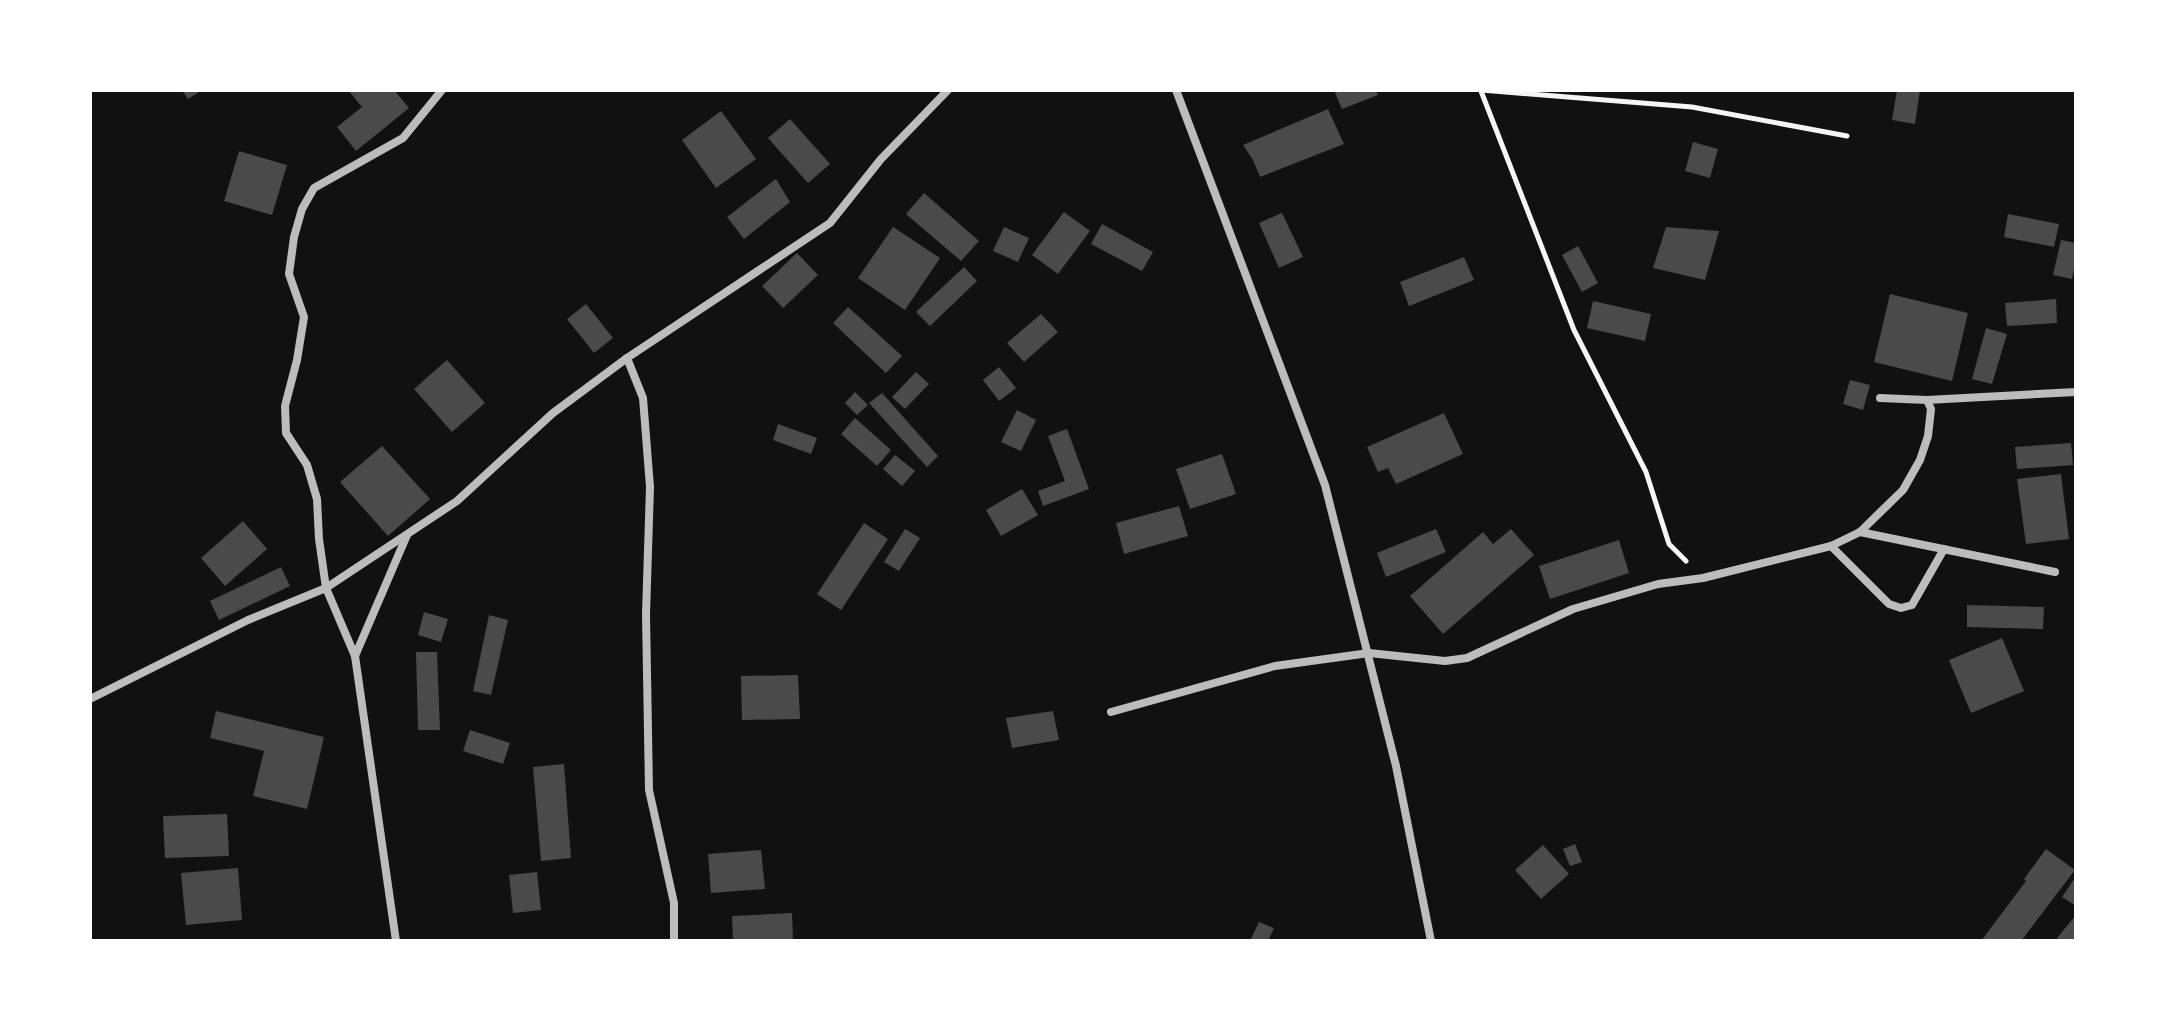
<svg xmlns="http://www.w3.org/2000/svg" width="2166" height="1031" viewBox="0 0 2166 1031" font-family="Helvetica,sans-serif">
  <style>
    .building { fill: #4a4a4a }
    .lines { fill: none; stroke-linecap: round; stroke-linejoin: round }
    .path { stroke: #f5f5f5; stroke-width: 5 }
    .minor { stroke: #bcbcbc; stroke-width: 8 }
  </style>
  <rect width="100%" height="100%" fill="#111"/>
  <g class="building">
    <path d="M182,90H202L188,99Z"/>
    <path d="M348,90H394L409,108L356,151L337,127L362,107Z"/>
    <path d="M1334,90H1376L1378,95L1342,109Z"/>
    <path d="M1897,90H1920L1915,124L1892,120Z"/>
    <path d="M1328,109L1344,144L1260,177L1253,160L1243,145Z"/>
    <path d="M721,111L756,159L716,188L682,140Z"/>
    <path d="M790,119L830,164L808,183L768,138Z"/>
    <path d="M1693,142L1718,149L1710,178L1685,171Z"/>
    <path d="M239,151L287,165L272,215L224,201Z"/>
    <path d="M776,179L790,202L744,239L727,217Z"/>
    <path d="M924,193L979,241L961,261L906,214Z"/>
    <path d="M1064,212L1090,231L1058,274L1032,255Z"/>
    <path d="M1282,213L1303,257L1279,268L1259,223Z"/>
    <path d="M2008,214L2059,224L2054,247L2004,237Z"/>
    <path d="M1102,224L1153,252L1142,271L1091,244Z"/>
    <path d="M893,227L940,258L905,310L858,278Z"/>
    <path d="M1004,227L1029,238L1018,262L993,251Z"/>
    <path d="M1666,227L1719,231L1705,280L1653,268Z"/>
    <path d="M2061,240L2076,243V261L2072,279L2053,275Z"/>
    <path d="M1578,246L1598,283L1582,292L1562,255Z"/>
    <path d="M797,253L818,275L783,308L762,286Z"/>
    <path d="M1464,257L1474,280L1409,306L1400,282Z"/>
    <path d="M964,267L977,281L930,326L916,312Z"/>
    <path d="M1890,294L1968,313L1952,381L1874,362Z"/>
    <path d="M2056,299L2057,323L2007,326L2005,303Z"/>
    <path d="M1593,301L1651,314L1645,341L1587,328Z"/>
    <path d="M586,304L613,338L594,353L567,319Z"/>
    <path d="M848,307L902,356L886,373L833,323Z"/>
    <path d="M1041,314L1058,332L1024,362L1007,343Z"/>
    <path d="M1986,328L2007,334L1992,384L1972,379Z"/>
    <path d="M447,360L485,403L452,432L414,389Z"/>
    <path d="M999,367L1016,388L999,401L983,380Z"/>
    <path d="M916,372L929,384L905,409L892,397Z"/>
    <path d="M1850,380L1870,385L1863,410L1843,404Z"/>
    <path d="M855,392L868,405L857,415L845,403Z"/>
    <path d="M882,393L938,456L927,467L869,403Z"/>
    <path d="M1017,410L1036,420L1021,451L1001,442Z"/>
    <path d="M1444,413L1463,454L1396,484L1388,468L1378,472L1367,447Z"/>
    <path d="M855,418L891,450L877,466L841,434Z"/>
    <path d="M778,424L817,438L811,454L773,440Z"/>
    <path d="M1067,429L1089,489L1043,506L1038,491L1065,481L1048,436Z"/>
    <path d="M2071,443L2073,465L2017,469L2015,447Z"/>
    <path d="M382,446L430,499L388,536L340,482Z"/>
    <path d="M1222,454L1236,494L1190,509L1176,469Z"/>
    <path d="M895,455L915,471L902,486L883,469Z"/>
    <path d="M2061,474L2069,539L2026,544L2017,479Z"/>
    <path d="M1022,489L1038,515L1001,536L986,510Z"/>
    <path d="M1179,506L1188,536L1124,554L1116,523Z"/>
    <path d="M243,521L267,549L225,586L201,558Z"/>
    <path d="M864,523L888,539L841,610L817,594Z"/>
    <path d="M905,529L920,538L899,571L884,562Z"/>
    <path d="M1436,529L1446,552L1386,577L1377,553Z"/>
    <path d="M1511,529L1534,555L1443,634L1410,596L1483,532L1493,544Z"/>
    <path d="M1619,540L1629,573L1550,599L1539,566Z"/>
    <path d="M281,567L290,586L219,620L210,601Z"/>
    <path d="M1967,605L2044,607L2043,629L1967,627Z"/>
    <path d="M424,612L448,619L441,642L418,635Z"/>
    <path d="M489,615L508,620L491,695L473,691Z"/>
    <path d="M2002,638L2024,691L1971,713L1949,660Z"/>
    <path d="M416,652H437L440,730H418Z"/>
    <path d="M798,675L800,719L742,720L741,676Z"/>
    <path d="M216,711L324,737L307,809L253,796L264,751L210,738Z"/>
    <path d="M1053,711L1059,740L1012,748L1006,718Z"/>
    <path d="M470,730L510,743L503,764L463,751Z"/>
    <path d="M564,764L571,858L541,861L533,767Z"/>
    <path d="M227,814L229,856L165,858L163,816Z"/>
    <path d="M1575,844L1582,862L1570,866L1563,849Z"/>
    <path d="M1543,845L1569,874L1541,899L1515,870Z"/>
    <path d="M2046,849L2075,870L2021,941H1981L2026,881L2024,879Z"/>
    <path d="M761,850L765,889L711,893L708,854Z"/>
    <path d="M238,868L242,920L186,925L181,873Z"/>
    <path d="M537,872L541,910L513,913L509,875Z"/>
    <path d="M2076,876V906L2062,897Z"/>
    <path d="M792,913L793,941H733L732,916Z"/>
    <path d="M2076,915V941H2061L2057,938Z"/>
    <path d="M1259,922L1274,928L1268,941H1250Z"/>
  </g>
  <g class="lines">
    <g class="path">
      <path d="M1481,90L1692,107L1847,136"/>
      <path d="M1481,91L1574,330L1646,472L1669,544L1686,561"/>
    </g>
    <g class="minor">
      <path d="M1176,90L1325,485L1396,766L1431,941"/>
      <path d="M627,358L643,398L650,487L646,614L649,790L674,903V941"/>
      <path d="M1927,400L2076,392"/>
      <path d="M1860,532L2055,572"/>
      <path d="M1831,546L1889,604L1901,608L1912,605L1944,549"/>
      <path d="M355,656L407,535"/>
      <path d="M90,699L248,620L326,588L319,539L317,499L307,465L286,433L285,406L297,360L304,317L289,274L294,237L302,209L314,188L403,138L442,90"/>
      <path d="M1111,712L1275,666L1369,653L1445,661L1467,658L1573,609L1658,584L1703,578L1831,546L1860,532L1903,490L1920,460L1928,436L1931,409L1927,400L1880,398"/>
      <path d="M396,941L355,656L326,588L457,501L553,413L627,358L830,223L881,159L948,90"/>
    </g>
  </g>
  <rect width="2166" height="1031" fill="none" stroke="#ffffff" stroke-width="184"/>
</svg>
